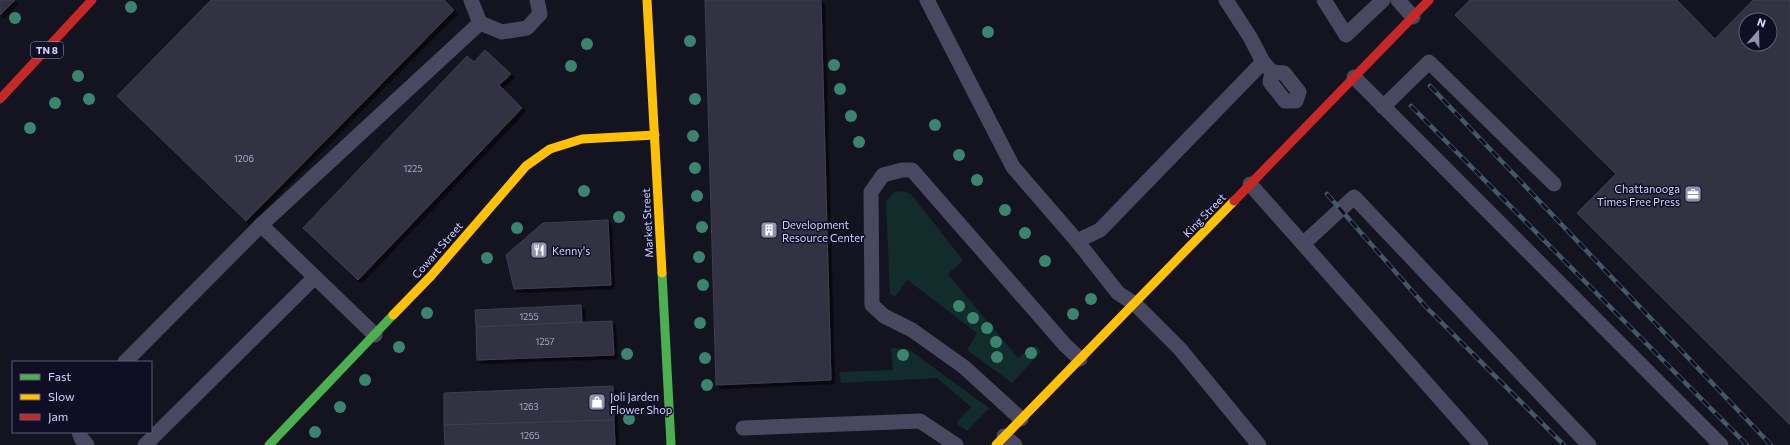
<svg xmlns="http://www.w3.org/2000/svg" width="1790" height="445" viewBox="0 0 1790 445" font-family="Commissioner,sans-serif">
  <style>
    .green { fill: #112c2a }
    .building { fill: #323142; stroke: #3f3e54; fill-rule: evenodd; filter: url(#shadow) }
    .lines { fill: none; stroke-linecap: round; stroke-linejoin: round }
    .lane { stroke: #484961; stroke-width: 15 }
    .fast { stroke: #4caf50; stroke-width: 9 }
    .slow { stroke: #ffc107; stroke-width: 9 }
    .jam { stroke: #c62828; stroke-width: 9 }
    .rail-casing { stroke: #405a68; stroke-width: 4.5 }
    .rail { stroke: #0f0e25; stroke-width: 3; stroke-dasharray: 9; stroke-linecap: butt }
    .tree { fill: #3b856f }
    .labels { text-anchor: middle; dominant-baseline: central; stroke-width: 3; stroke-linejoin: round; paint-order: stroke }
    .number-label { font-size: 9px; fill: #aaaad0 }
    .shield { fill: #0f0e25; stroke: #9898be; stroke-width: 1 }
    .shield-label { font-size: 10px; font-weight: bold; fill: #d2d3ff }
    .poi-label { font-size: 11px; fill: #d2d3ff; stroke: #0f0e25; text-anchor: start }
    .street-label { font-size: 11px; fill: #d2d3ff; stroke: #0f0e25 }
  </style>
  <defs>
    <filter id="shadow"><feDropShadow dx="3.5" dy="3.5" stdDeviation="0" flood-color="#0009"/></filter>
  </defs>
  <rect width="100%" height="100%" fill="#141320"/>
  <g class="green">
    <path d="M903,191L911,194L963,260L948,274L1018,358L1034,346H1037L1041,352L1012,383L967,350L977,333L914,285L907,280L895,297L890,294L886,202L894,192Z"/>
    <path d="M891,348L908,349L989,408L967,431L956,423L971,407L937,378L841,383L839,372L893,370Z"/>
  </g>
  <g class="building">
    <path d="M0,0H15L0,15Z"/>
    <path d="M211,0H444L454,10L246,221L117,96Z"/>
    <path d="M705,0H821L831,380L716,385Z"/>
    <path d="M1470,0H1677L1715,39L1753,0H1790V425L1577,213L1616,174L1455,15ZM1746,20H1770V44H1746Z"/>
    <path d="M485,50L511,74L499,85L522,108L358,280L303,228L467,56L474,62Z"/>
    <path d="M608,220L611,285L514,289L506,255L543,223Z"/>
    <path d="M581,305L582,322L476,327L475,310Z"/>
    <path d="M612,321L614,355L477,360L476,327Z"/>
    <path d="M613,386L614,420L444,425V393Z"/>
    <path d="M614,420L615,445H445L444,425Z"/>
  </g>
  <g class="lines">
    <g class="lane">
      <path d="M471,0L480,23"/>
      <path d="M927,0L1013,167L1077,241L1100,230L1263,62L1250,37L1226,0"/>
      <path d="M1324,0L1346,35L1383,0"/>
      <path d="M1398,0L1413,17"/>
      <path d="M1263,62L1272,72L1284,73L1299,92L1296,101H1285L1270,82L1272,72"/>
      <path d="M1354,77L1721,445"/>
      <path d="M1383,107L1429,62L1554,184"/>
      <path d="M1250,184L1481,445"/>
      <path d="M261,225L480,23L502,32L527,28L540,14L537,0"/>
      <path d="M1077,241L1118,293L1135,304L1180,349L1259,445"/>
      <path d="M1303,244L1354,197L1589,445"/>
      <path d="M125,362L261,225L375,335"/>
      <path d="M1021,419L964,367L912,330L884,316L872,305L871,192L883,175L902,170H912L1065,345L1080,359"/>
      <path d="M743,428L920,421L956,445"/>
      <path d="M79,432L81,438L87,445"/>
      <path d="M1004,436L1015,445"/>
      <path d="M145,445L315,277"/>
    </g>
    <g class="fast">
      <path d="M662,273L671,445"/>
      <path d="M269,445L393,315"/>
    </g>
    <g class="slow">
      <path d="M647,0L662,273"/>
      <path d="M393,315L431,276L526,166L550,149L582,139L655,135"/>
      <path d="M996,445L1234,201"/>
    </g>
    <g class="jam">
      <path d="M0,99L92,0"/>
      <path d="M1234,201L1429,0"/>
    </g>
    <g class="rail-casing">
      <g id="rail">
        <path d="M1430,86L1771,445"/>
        <path d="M1411,106L1747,445"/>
        <path d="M1327,194L1427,308L1564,445"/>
      </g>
    </g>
    <use href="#rail" class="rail"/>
  </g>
  <g class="tree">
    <circle cx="131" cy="7" r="6"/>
    <circle cx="15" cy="18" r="6"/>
    <circle cx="988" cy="32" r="6"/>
    <circle cx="690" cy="41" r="6"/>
    <circle cx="587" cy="44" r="6"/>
    <circle cx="834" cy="65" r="6"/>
    <circle cx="571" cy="66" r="6"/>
    <circle cx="78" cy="76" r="6"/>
    <circle cx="840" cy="89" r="6"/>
    <circle cx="89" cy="99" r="6"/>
    <circle cx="695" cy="99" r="6"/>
    <circle cx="55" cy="103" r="6"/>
    <circle cx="851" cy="116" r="6"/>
    <circle cx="935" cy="125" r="6"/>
    <circle cx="30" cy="128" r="6"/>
    <circle cx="693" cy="136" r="6"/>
    <circle cx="859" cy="142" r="6"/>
    <circle cx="959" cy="155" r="6"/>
    <circle cx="695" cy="168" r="6"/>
    <circle cx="977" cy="180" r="6"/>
    <circle cx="584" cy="191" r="6"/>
    <circle cx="697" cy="196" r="6"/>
    <circle cx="1005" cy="210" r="6"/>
    <circle cx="619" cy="217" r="6"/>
    <circle cx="702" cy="227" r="6"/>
    <circle cx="517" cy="228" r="6"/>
    <circle cx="1025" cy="233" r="6"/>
    <circle cx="699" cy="257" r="6"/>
    <circle cx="487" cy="258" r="6"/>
    <circle cx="1045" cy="261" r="6"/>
    <circle cx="703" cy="285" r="6"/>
    <circle cx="1091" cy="299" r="6"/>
    <circle cx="959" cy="306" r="6"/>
    <circle cx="427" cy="313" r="6"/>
    <circle cx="1073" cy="314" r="6"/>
    <circle cx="973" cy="318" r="6"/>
    <circle cx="700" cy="323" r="6"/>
    <circle cx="987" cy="328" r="6"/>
    <circle cx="996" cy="342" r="6"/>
    <circle cx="399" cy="347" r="6"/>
    <circle cx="1031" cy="353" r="6"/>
    <circle cx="627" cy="354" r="6"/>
    <circle cx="903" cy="355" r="6"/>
    <circle cx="997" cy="357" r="6"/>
    <circle cx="705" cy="358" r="6"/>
    <circle cx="365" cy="380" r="6"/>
    <circle cx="707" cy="385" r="6"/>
    <circle cx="340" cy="407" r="6"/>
    <circle cx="629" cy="419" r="6"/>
    <circle cx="315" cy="432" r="6"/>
  </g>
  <defs>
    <g id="office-square" transform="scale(0.9)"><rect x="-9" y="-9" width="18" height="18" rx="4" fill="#9090b1" stroke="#0f0e25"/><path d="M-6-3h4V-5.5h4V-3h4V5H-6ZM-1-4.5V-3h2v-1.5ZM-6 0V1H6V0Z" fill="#fff"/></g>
    <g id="building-square" transform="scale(0.9)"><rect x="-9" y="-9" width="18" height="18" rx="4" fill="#9090b1" stroke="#0f0e25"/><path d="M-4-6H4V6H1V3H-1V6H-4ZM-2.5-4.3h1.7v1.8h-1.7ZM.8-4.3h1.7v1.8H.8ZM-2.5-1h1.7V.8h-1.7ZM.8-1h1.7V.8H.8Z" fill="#fff"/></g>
    <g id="restaurant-square" transform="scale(0.9)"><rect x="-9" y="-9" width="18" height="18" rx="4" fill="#9090b1" stroke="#0f0e25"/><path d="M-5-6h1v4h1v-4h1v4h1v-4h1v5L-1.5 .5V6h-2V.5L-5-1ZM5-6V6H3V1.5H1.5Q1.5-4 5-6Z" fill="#fff"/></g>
    <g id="shop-square" transform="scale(0.9)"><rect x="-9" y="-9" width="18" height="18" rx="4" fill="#9090b1" stroke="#0f0e25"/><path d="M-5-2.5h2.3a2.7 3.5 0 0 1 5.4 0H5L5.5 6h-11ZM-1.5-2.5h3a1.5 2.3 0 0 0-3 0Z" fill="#fff"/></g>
  </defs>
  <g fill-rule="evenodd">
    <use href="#office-square" x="1693" y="194"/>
    <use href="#building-square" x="769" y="230"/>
    <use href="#restaurant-square" x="539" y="250"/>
    <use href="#shop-square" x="597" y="402"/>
  </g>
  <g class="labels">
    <g class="number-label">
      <text x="244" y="158">1206</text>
      <text x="413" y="168">1225</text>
      <text x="529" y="316">1255</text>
      <text x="545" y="341">1257</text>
      <text x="529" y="406">1263</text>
      <text x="530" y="435">1265</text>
    </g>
    <rect class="shield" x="31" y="42" width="32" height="16" rx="3"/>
    <g class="shield-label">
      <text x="47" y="50">TN 8</text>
    </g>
    <g class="poi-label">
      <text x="1680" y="188" text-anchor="end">Chattanooga<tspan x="1680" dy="13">Times Free Press</tspan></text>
      <text x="782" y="224">Development<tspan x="782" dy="13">Resource Center</tspan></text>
      <text x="552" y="250">Kenny's</text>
      <text x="610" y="396">Joli Jarden<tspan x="610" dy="13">Flower Shop</tspan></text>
    </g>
    <g class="street-label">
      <text transform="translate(1204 215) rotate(-46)">King Street</text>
      <text transform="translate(647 223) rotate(-93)">Market Street</text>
      <text transform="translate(437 250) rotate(-49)">Cowart Street</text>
    </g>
  </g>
  <rect x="12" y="361" width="140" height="72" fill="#0f0e25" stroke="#5d5d7c"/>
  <rect x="20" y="374" width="20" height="6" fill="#4caf50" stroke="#5d5d7c"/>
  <text x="48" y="381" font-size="12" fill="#d2d3ff">Fast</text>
  <rect x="20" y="394" width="20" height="6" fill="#ffc107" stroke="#5d5d7c"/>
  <text x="48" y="401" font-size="12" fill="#d2d3ff">Slow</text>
  <rect x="20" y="414" width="20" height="6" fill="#c62828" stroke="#5d5d7c"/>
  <text x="48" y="421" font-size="12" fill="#d2d3ff">Jam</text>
  <g transform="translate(1758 32) rotate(20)"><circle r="19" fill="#0f0e25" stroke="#5d5d7c"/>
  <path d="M0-3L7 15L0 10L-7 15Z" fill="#9090b1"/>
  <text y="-6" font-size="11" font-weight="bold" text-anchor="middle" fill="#d2d3ff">N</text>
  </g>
</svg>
